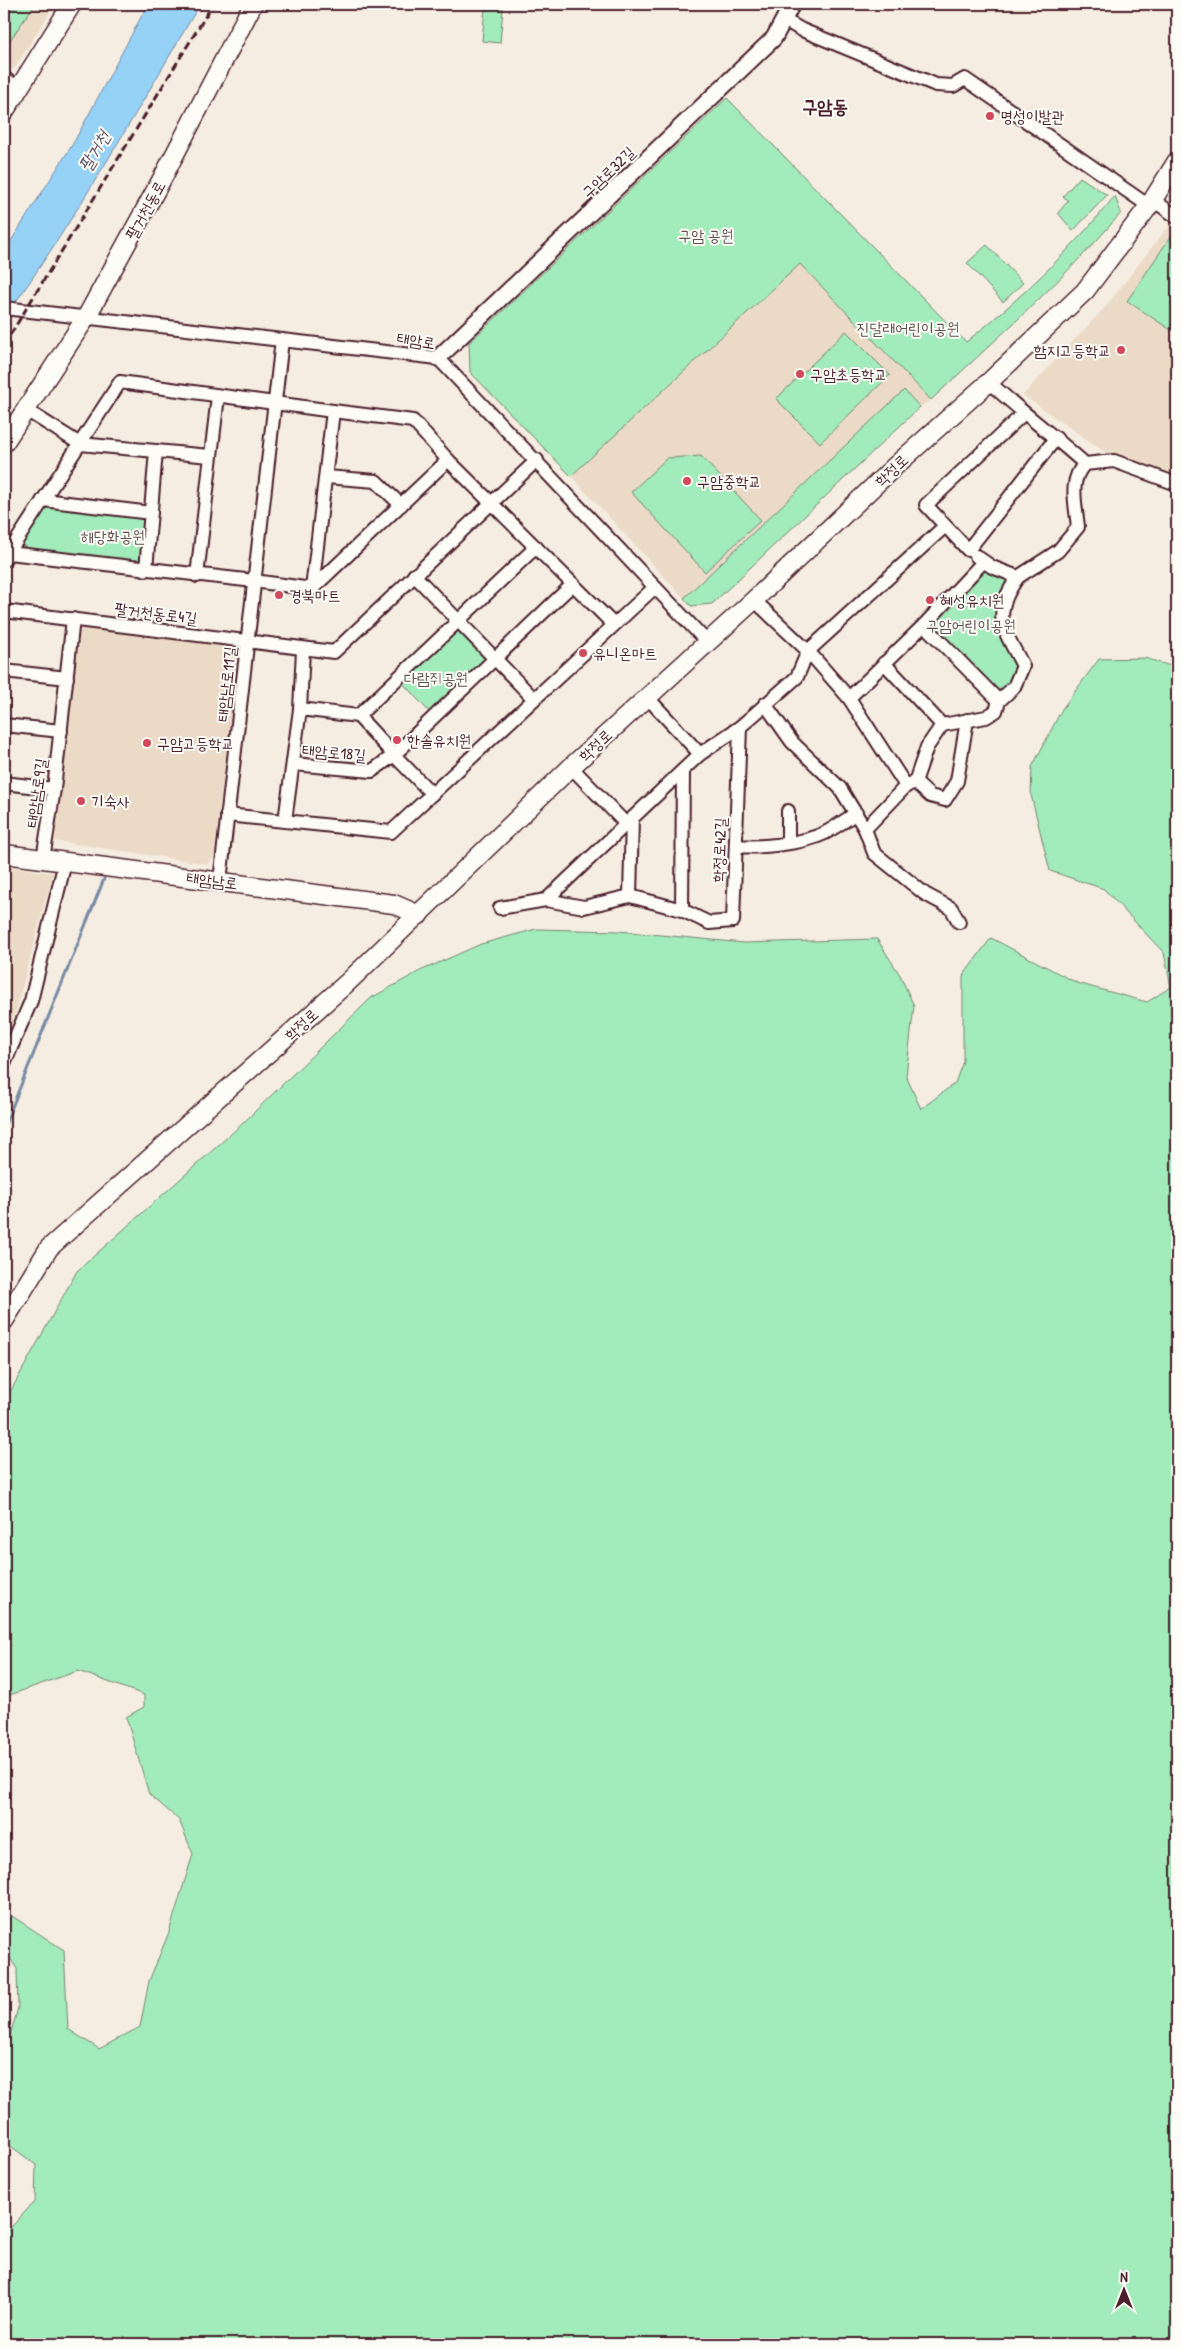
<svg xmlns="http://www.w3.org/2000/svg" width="1181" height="2348" viewBox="0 0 1181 2348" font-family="'Patrick Hand','Poor Story',sans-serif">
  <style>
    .built { fill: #ebdbc6 }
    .green { fill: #a2ebba; stroke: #768572 }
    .water { fill: #95d2f6; stroke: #778aa5 }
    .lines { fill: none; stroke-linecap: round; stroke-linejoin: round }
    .stream { stroke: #778aa5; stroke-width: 3 }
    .minor-casing { stroke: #4a1f2b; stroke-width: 16 }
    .tertiary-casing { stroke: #4a1f2b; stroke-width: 19 }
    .secondary-casing { stroke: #4a1f2b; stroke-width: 21 }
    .minor { stroke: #fdfcf7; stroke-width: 12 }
    .tertiary { stroke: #fdfcf7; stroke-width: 15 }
    .secondary { stroke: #fdfcf7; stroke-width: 18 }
    .rail { stroke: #4a1f2b; stroke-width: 3; stroke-dasharray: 8 4; stroke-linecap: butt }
    .poi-dot { fill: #d1495b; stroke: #fdfcf7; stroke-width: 2 }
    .labels { text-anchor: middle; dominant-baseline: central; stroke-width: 4; stroke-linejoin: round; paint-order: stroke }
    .poi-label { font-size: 16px; fill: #4a1f2b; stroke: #fdfcf7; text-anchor: start }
    .street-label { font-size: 16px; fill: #4a1f2b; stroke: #fdfcf7 }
    .park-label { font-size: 16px; fill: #60524f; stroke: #fdfcf7 }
    .water-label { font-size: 18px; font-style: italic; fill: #605568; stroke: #fdfcf7 }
    .quarter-label { font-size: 19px; font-weight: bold; fill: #4a1f2b; stroke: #fdfcf7 }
  </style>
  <rect width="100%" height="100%" fill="#f5ede1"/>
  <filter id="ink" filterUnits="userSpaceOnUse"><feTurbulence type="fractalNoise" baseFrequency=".02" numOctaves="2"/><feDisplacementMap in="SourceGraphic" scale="10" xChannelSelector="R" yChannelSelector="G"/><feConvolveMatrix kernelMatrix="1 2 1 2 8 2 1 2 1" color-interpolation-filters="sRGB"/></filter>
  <g filter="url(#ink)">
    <g class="built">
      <path d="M4,4H55L15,68L6,71L4,70Z"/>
      <path d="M1171,223L1177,227V472L1172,481L1103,451L1023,395L1106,306Z"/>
      <path d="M800,264L931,400L920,407L904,390L684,598L571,476Z"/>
      <path d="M80,628L239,646L214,857L208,864L55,841Z"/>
      <path d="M4,866L53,873L12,1025L4,1039Z"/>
    </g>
    <g class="green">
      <path d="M4,4H35L4,49Z"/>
      <path d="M485,7L503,8L500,43L482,41Z"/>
      <path d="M727,98L966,342C1020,299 1071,250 1115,196L1121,213C1063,281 996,339 931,400L800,264L571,476L470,372L469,343Z"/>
      <path d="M1080,177L1107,195L1073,231L1058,213L1068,201L1063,196Z"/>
      <path d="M1171,236L1177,240V334L1127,301Z"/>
      <path d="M987,245L1023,283L1003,302L967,263Z"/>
      <path d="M846,331L890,375L820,443L776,399Z"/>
      <path d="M904,390L920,407L712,604L691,606L684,598Z"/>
      <path d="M701,456L761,520L705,572L631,492L667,458Z"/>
      <path d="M51,506L136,515L146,522L142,557L134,563L29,551L22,544L42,509Z"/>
      <path d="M983,567L1014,580L1003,605L1020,666L1000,697L928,625Z"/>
      <path d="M457,626L490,658L432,715L400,680Z"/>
      <path d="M1145,658L1177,668V2344H4V2235L35,2201L36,2165L4,2141V2056L18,2008L17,1969L4,1948V1921L12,1916L64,1950L68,2029L99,2049L140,2027L149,1981L169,1932L193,1854L179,1820L149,1794L126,1717L144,1707V1695L78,1671L4,1697V1403L77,1271L241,1125L371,998L420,971L481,944L536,929L619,931L744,943L877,939L900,975L914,1006L906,1076L921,1109L955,1083L963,1061V976L991,938L1077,983L1147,1002L1171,987L1164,953L1104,889L1050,871L1031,795L1032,767L1062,709L1099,659Z"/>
    </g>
    <path class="water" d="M148,4H200C137,111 76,218 4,319V252L74,142Z"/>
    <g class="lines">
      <path class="stream" d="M4,1127L104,879"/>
      <g class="minor-casing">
        <g id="minor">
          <path d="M784,20L802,30L936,85L953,86L965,79L1149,206"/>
          <path d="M4,78L18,88"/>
          <path d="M1153,200L1177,217"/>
          <path d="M4,308L438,358L707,642"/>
          <path d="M989,382C1020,411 1054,436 1085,464L1114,461L1174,483L1177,482"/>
          <path d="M26,410L80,444L210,456"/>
          <path d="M333,411L413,421L448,460L613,624"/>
          <path d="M1023,414L926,505L968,550L1056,438"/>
          <path d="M326,477L376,481L401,505"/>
          <path d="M43,500L151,513"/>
          <path d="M944,527L808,651L849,698L924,625L983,562"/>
          <path d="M976,556L992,567L1018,577L1058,551L1078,527C1076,506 1068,479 1085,464"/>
          <path d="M4,560L120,382L333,411L312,589L254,581L9,553"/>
          <path d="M146,570L156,451"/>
          <path d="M414,575L534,699"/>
          <path d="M197,576L218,396"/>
          <path d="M312,589L448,460"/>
          <path d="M4,611L334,652L537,460"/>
          <path d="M924,625L999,701L996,711L986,717L942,725"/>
          <path d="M4,671L67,678"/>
          <path d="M647,697L700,754"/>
          <path d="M849,698L906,786L915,782L927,747L942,725L884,663"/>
          <path d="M999,701L1014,687L1023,666C1004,629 990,616 1018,577"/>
          <path d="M765,704L792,742L840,788L865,829L906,786"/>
          <path d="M300,709L358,716L536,547"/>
          <path d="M4,725L61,731"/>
          <path d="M293,764L372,771L394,755L358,716"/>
          <path d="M571,767L627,825"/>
          <path d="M915,782L930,796L945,800L957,781L967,720"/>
          <path d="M4,783L54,789"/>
          <path d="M432,794L394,755L573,584"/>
          <path d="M788,811V843"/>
          <path d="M227,815L391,832L654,588"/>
          <path d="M285,821L300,709L303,650"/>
          <path d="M865,829L874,853L925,894L951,908L959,922"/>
          <path d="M736,846C761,848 802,844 825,833C836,827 846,820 856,813"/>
          <path d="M43,859L54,789L73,619"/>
          <path d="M220,881L282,340"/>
          <path d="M630,896L632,819"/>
          <path d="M546,900L700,754L740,727L797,677L808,651L754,600"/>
          <path d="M500,908L546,900L584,907L630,896L682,910L709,923L733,921L740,727"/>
          <path d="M682,910L683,771"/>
          <path d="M4,1064L31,1001L65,862"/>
        </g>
      </g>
      <g class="tertiary-casing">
        <path id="tertiary" d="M438,358L774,38L792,4"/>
      </g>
      <g class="secondary-casing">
        <g id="secondary">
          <path d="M4,112L72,4"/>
          <path d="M4,443L87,316L163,177L253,4"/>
          <path d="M4,854L394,904L419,915"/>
          <path d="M4,1321L49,1248L348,982L571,767L754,600L894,467L989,382L1085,291L1149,206L1177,161"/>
        </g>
      </g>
      <use href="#minor" class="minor"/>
      <use href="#tertiary" class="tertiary"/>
      <use href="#secondary" class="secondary"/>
      <path class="rail" d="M4,345L213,4"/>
    </g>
  </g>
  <g class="poi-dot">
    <circle cx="990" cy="116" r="5"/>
    <circle cx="1121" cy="350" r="5"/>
    <circle cx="800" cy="374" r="5"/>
    <circle cx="687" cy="481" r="5"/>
    <circle cx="279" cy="595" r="5"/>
    <circle cx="930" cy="600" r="5"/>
    <circle cx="583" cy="653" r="5"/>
    <circle cx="397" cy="740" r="5"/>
    <circle cx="147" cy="743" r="5"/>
    <circle cx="81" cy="801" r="5"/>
  </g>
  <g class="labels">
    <g class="poi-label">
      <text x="1000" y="116">명성이발관</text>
      <text x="1111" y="350" text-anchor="end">함지고등학교</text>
      <text x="810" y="374">구암초등학교</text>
      <text x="697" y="481">구암중학교</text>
      <text x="289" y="595">경북마트</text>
      <text x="940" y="600">혜성유치원</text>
      <text x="593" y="653">유니온마트</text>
      <text x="407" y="740">한솔유치원</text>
      <text x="157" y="743">구암고등학교</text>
      <text x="91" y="801">기숙사</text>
    </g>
    <g class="street-label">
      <text transform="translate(608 172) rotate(-44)">구암로32길</text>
      <text transform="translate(145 210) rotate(-61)">팔거천동로</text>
      <text transform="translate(416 340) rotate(9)">태암로</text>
      <text transform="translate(891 470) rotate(-43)">학정로</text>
      <text transform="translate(156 613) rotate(7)">팔거천동로4길</text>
      <text transform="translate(226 684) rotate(-84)">태암남로11길</text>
      <text transform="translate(595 745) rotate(-43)">학정로</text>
      <text transform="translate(334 752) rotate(5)">태암로18길</text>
      <text transform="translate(36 793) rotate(-82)">태암남로9길</text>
      <text transform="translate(719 850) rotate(-88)">학정로42길</text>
      <text transform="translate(212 880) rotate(7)">태암남로</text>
      <text transform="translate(301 1024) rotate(-42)">학정로</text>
    </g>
    <g class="park-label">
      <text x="706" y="235">구암 공원</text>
      <text x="908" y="328">진달래어린이공원</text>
      <text x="113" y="536">해당화공원</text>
      <text x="971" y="625">구암어린이공원</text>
      <text x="436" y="678">다람쥐공원</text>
    </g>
    <g class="water-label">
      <text transform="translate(94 151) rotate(-59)">팔거천</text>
    </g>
    <g class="quarter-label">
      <text x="825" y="106">구암동</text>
    </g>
  </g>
  <rect width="1181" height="2348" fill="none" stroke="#fdfcf7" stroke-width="20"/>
  <rect x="10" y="10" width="1161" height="2328" fill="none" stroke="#4a1f2b" stroke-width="2" filter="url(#ink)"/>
  <g transform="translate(1124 2290)" stroke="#fdfcf7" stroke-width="4" paint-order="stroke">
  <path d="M0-4L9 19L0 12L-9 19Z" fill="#4a1f2b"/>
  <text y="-8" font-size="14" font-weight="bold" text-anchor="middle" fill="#4a1f2b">N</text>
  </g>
</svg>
